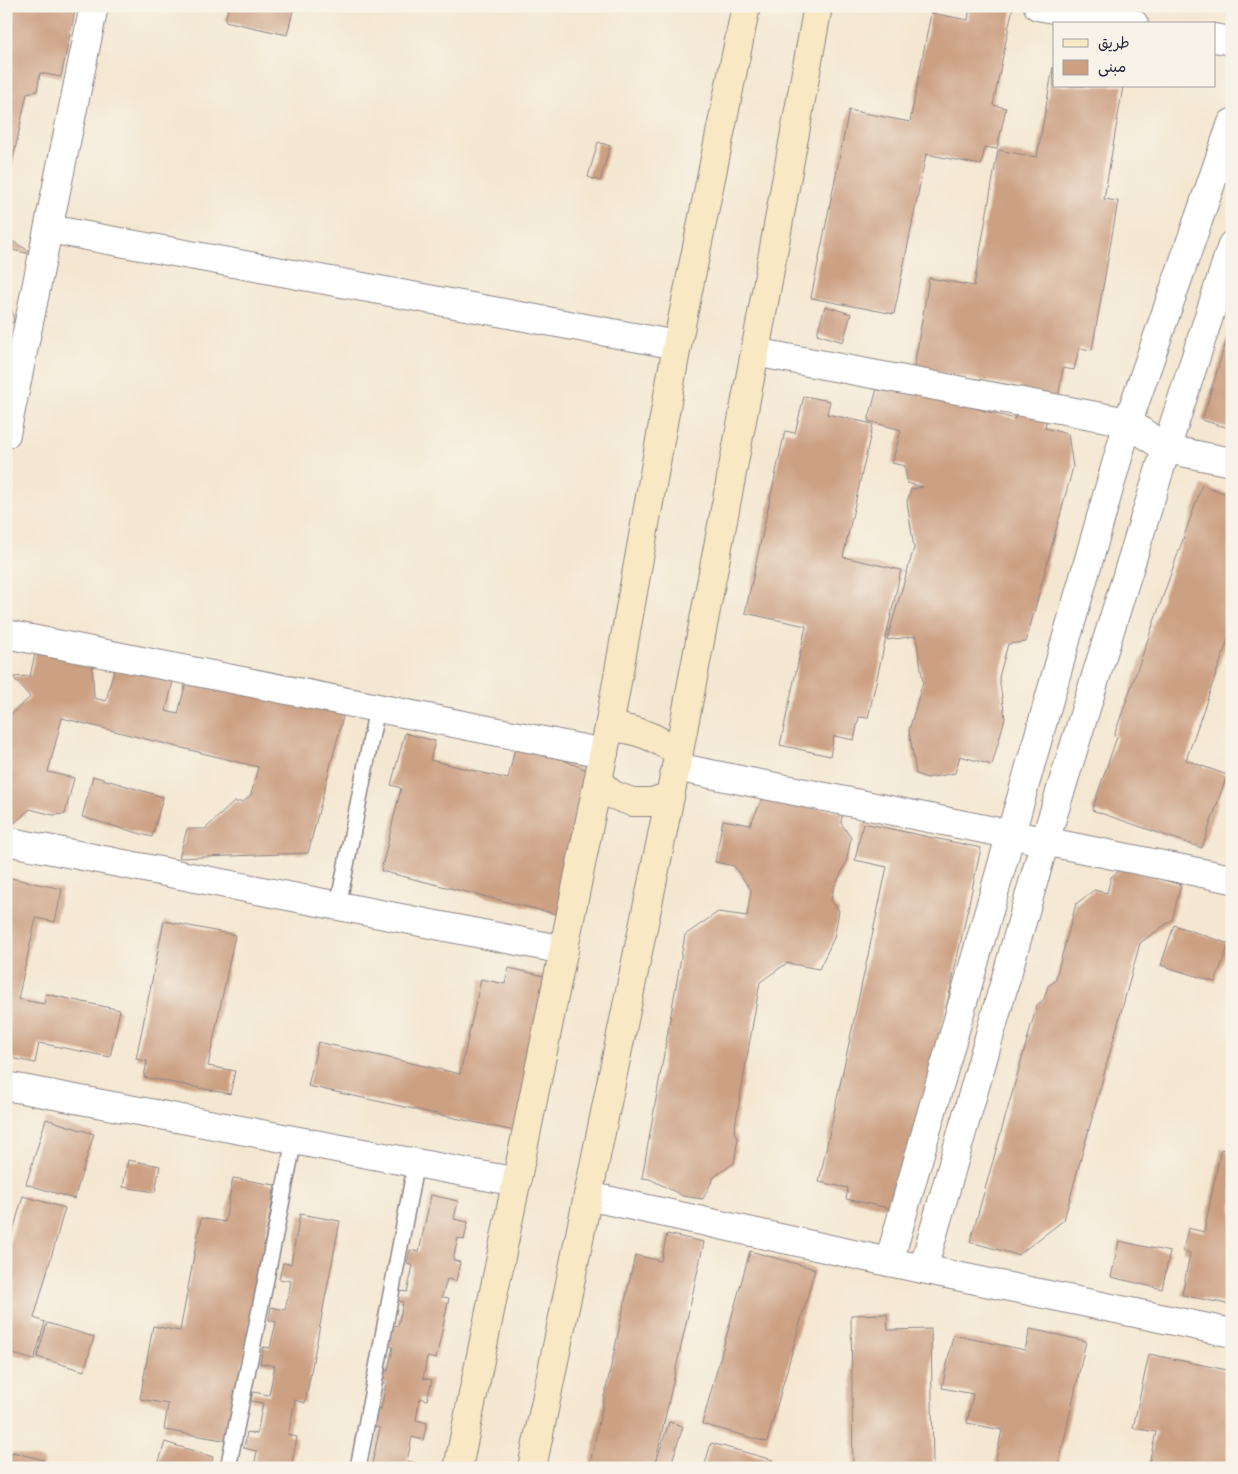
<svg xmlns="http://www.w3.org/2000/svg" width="1238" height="1474" viewBox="0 0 1238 1474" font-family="Caveat,'Playpen Sans Arabic',sans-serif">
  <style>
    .building { fill: #cca083 }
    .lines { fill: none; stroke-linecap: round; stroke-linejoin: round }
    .lane-casing { stroke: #8b8486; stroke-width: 18 }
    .street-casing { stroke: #8b8486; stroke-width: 30 }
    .secondary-casing { stroke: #8b8486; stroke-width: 30 }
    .lane { stroke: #fff; stroke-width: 15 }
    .street { stroke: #fff; stroke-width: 28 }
    .secondary { stroke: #f8e8c3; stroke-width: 28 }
  </style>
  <rect width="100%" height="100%" fill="#f7f3e8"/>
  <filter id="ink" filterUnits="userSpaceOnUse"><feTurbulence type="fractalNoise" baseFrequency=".02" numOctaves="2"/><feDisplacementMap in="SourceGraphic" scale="10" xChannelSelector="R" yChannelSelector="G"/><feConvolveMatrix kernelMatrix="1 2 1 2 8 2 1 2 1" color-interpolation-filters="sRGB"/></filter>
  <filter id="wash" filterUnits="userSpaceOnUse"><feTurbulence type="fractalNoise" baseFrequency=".0096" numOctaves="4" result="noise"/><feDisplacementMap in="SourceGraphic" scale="20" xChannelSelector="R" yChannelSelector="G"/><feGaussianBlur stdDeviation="1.12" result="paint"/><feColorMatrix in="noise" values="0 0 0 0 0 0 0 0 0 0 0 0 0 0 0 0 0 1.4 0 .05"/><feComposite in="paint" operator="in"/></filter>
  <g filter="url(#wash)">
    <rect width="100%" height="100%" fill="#f4e7d1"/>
    <g id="blocks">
      <g class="building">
        <path d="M6,6H76L61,77L40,73L37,91L27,93L7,188Z"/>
        <path d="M229,6H294L287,35L225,21Z"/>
        <path d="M970,6H1013L993,105L1006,108L997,149L985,147L981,165L926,154L894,314L811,298L849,110L910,122L931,13L968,20Z"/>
        <path d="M1053,67L1054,86H1123L1104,199L1118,201L1092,350L1079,348L1074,370L1063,368L1058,398L1050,397L1045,428L1068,434L1073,467L1026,642L1008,644L999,677L1005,718L992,765L960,756L955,773L927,778L916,774L909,730L923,682L916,636L887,640L914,548L907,502L911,489L923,487L907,483L905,466L892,463L901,430L868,421L879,382L1015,419L1021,387L914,368L929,278L974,286L998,150L1037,157Z"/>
        <path d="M598,142L610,146L600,181L588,177Z"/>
        <path d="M6,238L37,255L6,249Z"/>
        <path d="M6,292L14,318L13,323L6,322Z"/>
        <path d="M825,306L851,314L843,342L817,334Z"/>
        <path d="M1231,325H1232V429L1202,420Z"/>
        <path d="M804,396L830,401L827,414L873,424L843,557L901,570L868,718L859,717L854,740L834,736L830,756L780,745L806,626L745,613L785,431L795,433Z"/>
        <path d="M1232,482V628L1186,760L1227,775L1202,848L1092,810L1117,737L1114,736L1202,485L1227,494Z"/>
        <path d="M36,650L92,664L94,698L106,701L116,662L174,677L166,711L178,714L188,674L344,713L308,853L179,858L187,829H205L234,802H243L251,795L258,767L62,718L48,772L74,778L65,814L53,815L30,809L12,825L6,824V719L30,697L13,677L30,676Z"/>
        <path d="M405,733L435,741L430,760L508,779L517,739L586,770L564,916L381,871L401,788L391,785Z"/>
        <path d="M93,776L163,797L152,837L82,817Z"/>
        <path d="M763,798L843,812L841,823L851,838L846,863L833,890L831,900L839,911L834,938L819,969L787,963L760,982L734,1132L738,1138L734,1163L714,1177L703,1199L683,1196L650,1179L642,1178L685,935L718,912L747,916L751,890L734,866L715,862L723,820L750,825Z"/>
        <path d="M863,823L981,848L902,1211L846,1199L848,1188L819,1182L887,867L855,860Z"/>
        <path d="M1123,868L1181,885L1172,920L1140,943L1064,1220L1018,1255L970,1242L1037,1005L1044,999L1048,986L1055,981L1076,904L1094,890L1107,893L1111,877Z"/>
        <path d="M6,877L62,889L55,922L36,918L18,999L44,1004L46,994L120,1010L110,1057L39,1043L35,1063L6,1057Z"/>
        <path d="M164,921L235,935L208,1066L235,1071L230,1094L144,1077L147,1061L136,1059Z"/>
        <path d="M1174,925L1229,944L1215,982L1161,965Z"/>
        <path d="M509,968L553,978L519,1132L308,1086L318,1042L460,1074L481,979L505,984Z"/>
        <path d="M46,1119L94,1134L74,1199L26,1184Z"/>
        <path d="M1221,1149L1232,1151V1305L1182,1295L1190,1253L1183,1251L1188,1228L1204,1232Z"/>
        <path d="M128,1160L160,1166L155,1192L123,1187Z"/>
        <path d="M233,1178L275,1185L229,1441L164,1430L168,1404L140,1399L153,1326L180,1331L201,1218L225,1222Z"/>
        <path d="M431,1195L458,1201L454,1219L468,1222L464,1240L458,1238L453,1260L460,1262L456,1281L447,1279L442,1297L449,1298L436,1359L427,1357L423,1378L432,1380L427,1400L420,1398L416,1420L427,1423L423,1440L412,1437L407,1461L416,1463L415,1468H371L380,1428L370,1426L375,1408L381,1409L386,1383L379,1382L382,1370L388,1371L393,1347L388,1346L393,1325L398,1326L403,1302L397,1300L399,1291L407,1292L413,1266L407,1264L410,1250L419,1252Z"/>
        <path d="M23,1196L65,1208L34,1318L45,1322L34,1360L6,1352V1255Z"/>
        <path d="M300,1214L340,1221L305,1403L295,1400L288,1435L297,1437L291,1468H264L254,1466L257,1451L244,1448L247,1432L257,1434L263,1403L251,1401L253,1392L269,1395L275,1366L260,1363L263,1347L270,1348L276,1322L269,1320L271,1307L285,1310L291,1281L279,1279L283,1263L291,1264Z"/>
        <path d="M667,1234L704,1242L654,1468H589L635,1255L661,1261Z"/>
        <path d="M1119,1241L1170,1252L1162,1289L1111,1277Z"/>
        <path d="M750,1251L815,1269L767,1442L702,1424Z"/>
        <path d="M887,1314L888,1330L931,1329L933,1468H853L851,1315Z"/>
        <path d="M47,1323L94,1337L84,1371L37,1357Z"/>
        <path d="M1030,1329L1086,1341L1058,1468H994L1002,1430L967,1423L973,1394L942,1388L953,1335L1025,1350Z"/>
        <path d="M1149,1354L1232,1371V1439L1226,1468H1148L1156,1432L1133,1428Z"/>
        <path d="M669,1422L683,1426L670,1468H663L655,1465Z"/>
        <path d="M165,1442L213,1457L210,1468H157Z"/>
        <path d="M711,1443L773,1460L771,1468H704Z"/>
        <path d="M12,1452L44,1460L42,1468H9Z"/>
      </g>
    </g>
  </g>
  <g filter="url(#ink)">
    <use href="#blocks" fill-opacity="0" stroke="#8b8486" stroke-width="1"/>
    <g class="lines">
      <g class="lane-casing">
        <g id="lane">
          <path d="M338,906L377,708"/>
          <path d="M228,1468L294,1140"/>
          <path d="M358,1468L416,1162"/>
        </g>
      </g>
      <g class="street-casing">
        <g id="street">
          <path d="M1038,6L1134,24"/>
          <path d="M1214,38L1232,41"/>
          <path d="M49,229L677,345"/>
          <path d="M755,352L1128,422L1166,449L1232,462"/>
          <path d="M6,434L94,6"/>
          <path d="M6,634L604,753"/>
          <path d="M676,767L1232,879"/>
          <path d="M6,841L564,950"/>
          <path d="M6,1086L517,1182"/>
          <path d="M588,1196L889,1262L1232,1333"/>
          <path d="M889,1262L1128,422L1232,123"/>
          <path d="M923,1269L1045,841L1166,449L1232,245"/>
        </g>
      </g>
      <g class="secondary-casing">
        <g id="secondary">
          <path d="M609,727C637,729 656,737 679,753"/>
          <path d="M598,782L613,795L632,802H652L670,796"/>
          <path d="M458,1468L609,727L677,345L746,6"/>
          <path d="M532,1468L676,767L755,352L818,6"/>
        </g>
      </g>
      <use href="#lane" class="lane"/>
      <use href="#street" class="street"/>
      <use href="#secondary" class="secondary"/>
    </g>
  </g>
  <rect width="1238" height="1474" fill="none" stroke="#f7f3e8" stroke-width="25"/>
  <rect x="1053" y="22" width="162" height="65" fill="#f7f3e8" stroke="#a29fa3"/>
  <rect x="1063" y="39" width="25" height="8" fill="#f8e8c3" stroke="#a29fa3"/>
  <text x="1098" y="48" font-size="15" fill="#22223b">طريق</text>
  <rect x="1063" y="60" width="25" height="15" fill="#cca083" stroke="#a29fa3"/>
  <text x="1098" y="72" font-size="15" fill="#22223b">مبنى</text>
</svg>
